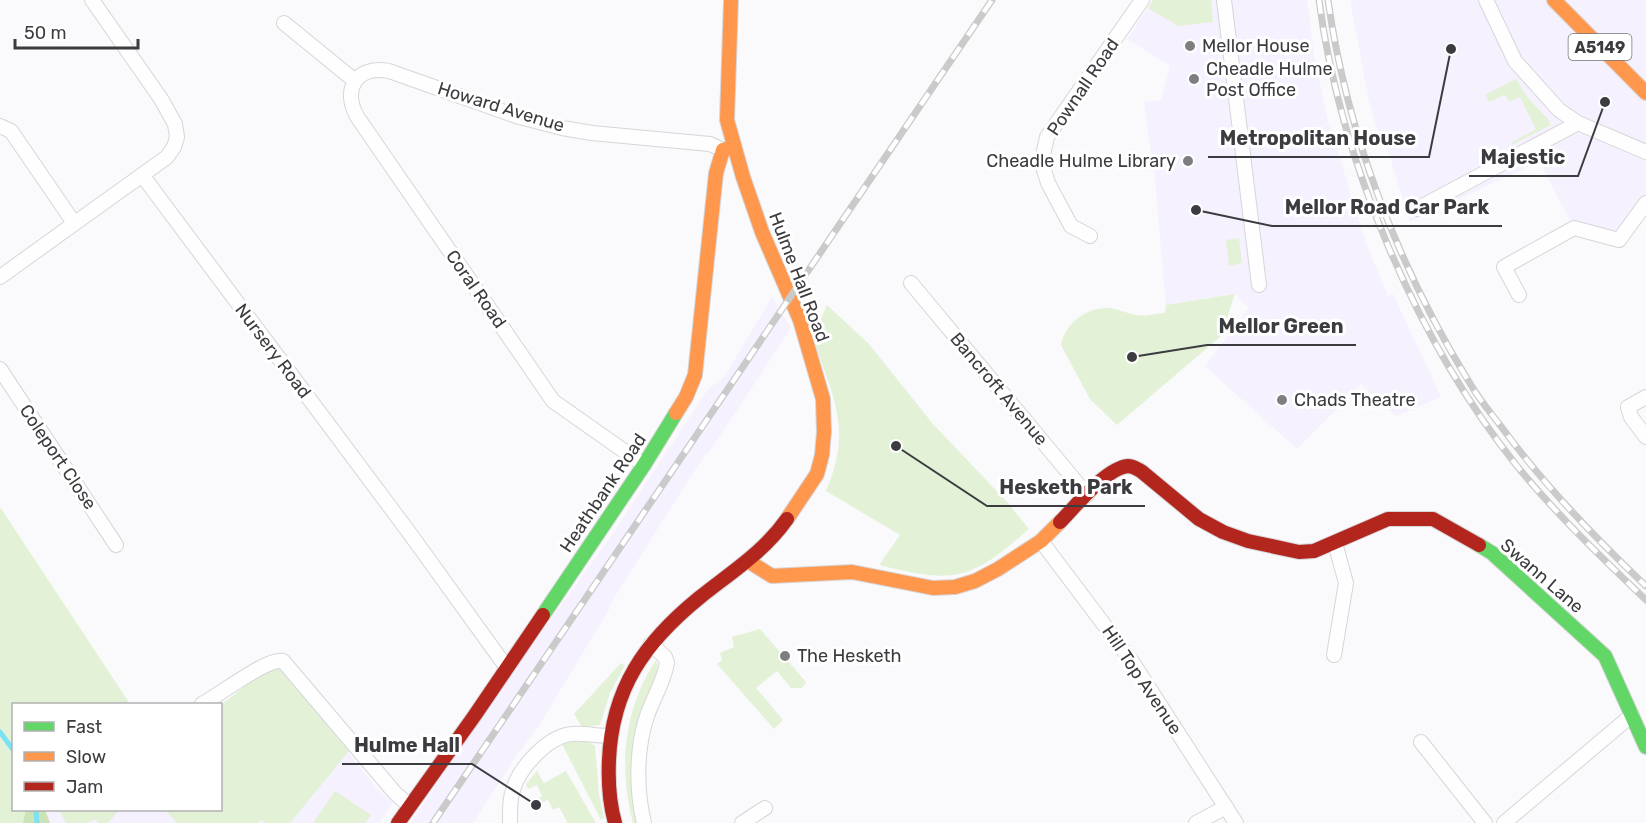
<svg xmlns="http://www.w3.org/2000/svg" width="1646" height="823" viewBox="0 0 1646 823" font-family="Rubik,sans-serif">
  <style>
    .built { fill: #f6f1fe }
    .green { fill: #e3f2d7 }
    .forest { fill: #cce3b5 }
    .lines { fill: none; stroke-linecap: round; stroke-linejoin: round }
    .stream { stroke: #7ce1f2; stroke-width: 5 }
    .street-casing { stroke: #d6d5d8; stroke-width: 16 }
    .fast-casing { stroke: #d6d5d8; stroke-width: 16 }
    .slow-casing { stroke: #d6d5d8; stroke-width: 16 }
    .jam-casing { stroke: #d6d5d8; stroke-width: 16 }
    .street { stroke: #fefeff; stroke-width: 14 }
    .fast { stroke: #63d668; stroke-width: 14 }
    .slow { stroke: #ff974d; stroke-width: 14 }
    .jam { stroke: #b3261e; stroke-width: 14 }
    .rail-casing { stroke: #cacacb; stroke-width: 7 }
    .rail { stroke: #fff; stroke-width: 4.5; stroke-dasharray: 14; stroke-linecap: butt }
    .poi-dot { fill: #7e7e81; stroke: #fff; stroke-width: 2 }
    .labels { text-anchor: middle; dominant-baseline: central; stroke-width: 6; stroke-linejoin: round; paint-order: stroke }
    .shield { fill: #fff; stroke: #767679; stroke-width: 1.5 }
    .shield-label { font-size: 16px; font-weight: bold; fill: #3c3b3f }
    .poi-label { font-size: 18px; fill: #3c3b3f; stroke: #fff; text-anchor: start }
    .street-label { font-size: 18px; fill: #3c3b3f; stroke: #fff }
    .leader { fill: none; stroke: #3c3b3f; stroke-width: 2 }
    .callout-dot { fill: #3c3b3f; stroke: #fff; stroke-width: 2 }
    .callout-label { font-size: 20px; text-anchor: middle; font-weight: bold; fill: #3c3b3f; stroke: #fff; stroke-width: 6; stroke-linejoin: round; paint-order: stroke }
  </style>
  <rect width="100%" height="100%" fill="#faf9fc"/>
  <g class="built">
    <path d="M1153,0H1307L1314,54L1327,117L1367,246L1388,296L1393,294L1441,397L1396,416L1361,384L1297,449L1205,366L1249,308L1235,294L1166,305L1155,180L1144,102L1161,100L1170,66L1127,39Z"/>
    <path d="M1350,0H1646V214L1629,238L1569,219L1539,161L1410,222L1384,138L1380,140L1369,101Z"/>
    <path d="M772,297L791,328L708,454L706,453L684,487L609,606L610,608L538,727L517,755L473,823H411L486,709L612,535L706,392L726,374Z"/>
    <path d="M277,668L285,673L379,791L393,803L379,823H45L42,810H220L221,705Z"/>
  </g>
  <g class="green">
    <path d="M1153,0H1211L1213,22L1178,26L1148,8Z"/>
    <path d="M1516,79L1528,98L1548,119L1551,125L1512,145L1511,143L1536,129L1520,97L1509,102L1505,95L1489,102L1485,95Z"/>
    <path d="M1239,238L1242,263L1229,266L1226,240Z"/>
    <path d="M1235,294L1221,336L1117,425L1090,399L1061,345C1065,323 1087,307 1109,308C1119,309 1128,314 1137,315C1145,317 1157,313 1165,313L1166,305Z"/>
    <path d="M827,305L869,344L933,424L1008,503L1029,529C970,581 955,584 879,565L900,535L826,491C853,428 833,398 813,338Z"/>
    <path d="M0,507L130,704H14V810H42L45,823H0Z"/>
    <path d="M760,629L806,682L802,688H791L777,671L756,688L783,720L774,729L717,664L722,660L720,653L734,647L732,637Z"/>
    <path d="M656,660C663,670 645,699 641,712C629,749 635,784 639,823H633C618,767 624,709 656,660Z"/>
    <path d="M621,663L625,665L610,693L600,725L582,727L574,714Z"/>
    <path d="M271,669H279L285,673L349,751L290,823H265L261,820L258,823H177L165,810H220L221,705L254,679Z"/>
    <path d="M569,742H589L595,746L599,795L604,818L601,820L562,744Z"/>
    <path d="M537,771L544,783L566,771L596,823H566L567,822L559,807L553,810L548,800L542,802L539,798L542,796L537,785L528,789L526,784Z"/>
    <path d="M335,791L371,815L365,823H313Z"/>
    <path d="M59,810H119L108,823H98L96,819L87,823H66Z"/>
  </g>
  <path class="forest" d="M26,810H45L50,823H23Z"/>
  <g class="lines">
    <g class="stream">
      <path d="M0,732L14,751"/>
      <path d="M36,810L37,823"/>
    </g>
    <g class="street-casing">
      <g id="street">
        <path d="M92,0L161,99L175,124L177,137L174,147L167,157L142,175"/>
        <path d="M1224,0L1259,285"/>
        <path d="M1486,0L1515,61L1559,110L1578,123L1646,152"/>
        <path d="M284,23L355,81"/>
        <path d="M0,126L11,131L74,223"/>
        <path d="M1417,209L1578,123"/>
        <path d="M1090,236L1071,226L1048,183L1044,170L1043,155L1047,137L1142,0"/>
        <path d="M0,277L142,175L408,531L507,668"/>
        <path d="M911,283L1087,495"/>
        <path d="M1519,295L1504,267L1574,228L1619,240L1646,203"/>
        <path d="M0,369L116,545"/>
        <path d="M1646,397L1628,407L1631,417L1646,437"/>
        <path d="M644,465L553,401L358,118C341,90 356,65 389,71L516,116L562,128L592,133L710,144L723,150"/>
        <path d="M1041,541L1133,663L1236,823"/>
        <path d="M1334,655L1346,583L1335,543"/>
        <path d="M202,704C220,695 266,658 283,661L395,793L410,806"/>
        <path d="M1421,742L1485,823"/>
        <path d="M510,823C510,812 509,801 513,790C519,768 548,736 572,734C584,733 597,736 610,736"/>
        <path d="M644,823C636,789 636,749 647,716C653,699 664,681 667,663L665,657L651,644"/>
        <path d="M742,823L765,808"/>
        <path d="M1196,823L1226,807"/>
        <path d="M1504,823L1632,715"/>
      </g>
    </g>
    <g class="fast-casing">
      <g id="fast">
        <path d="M1479,545L1492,553L1605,656L1646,747"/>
        <path d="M543,615L644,465L676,413"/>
      </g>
    </g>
    <g class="slow-casing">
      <g id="slow">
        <path d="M731,0L727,120L743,177L762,232L800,320L823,399L824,432L822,455L817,474L787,519"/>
        <path d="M1554,0L1646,93"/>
        <path d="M676,413L686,397L695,375L716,173L723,150L733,147"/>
        <path d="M748,561L772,576L852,572L933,588L955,587L975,581L998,569L1041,541L1060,522"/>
      </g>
    </g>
    <g class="jam-casing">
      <g id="jam">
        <path d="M1060,522C1075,507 1106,468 1128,466C1133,466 1137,469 1141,471L1199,519L1223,532L1248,541L1299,552L1314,551L1388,519H1433L1479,545"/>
        <path d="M398,823L475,715L543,615"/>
        <path d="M615,823C609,802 608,782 609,760C612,688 645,642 699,598C730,573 764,552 787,519"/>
      </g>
    </g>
    <use href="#street" class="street"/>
    <use href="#fast" class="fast"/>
    <use href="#slow" class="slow"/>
    <use href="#jam" class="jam"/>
    <g class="rail-casing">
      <g id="rail">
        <path d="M1319,0C1340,160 1416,340 1517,466C1556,514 1601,557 1646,600"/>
        <path d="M1328,0C1347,135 1399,269 1471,385C1479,399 1490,412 1500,425C1543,484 1593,536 1646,586"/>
        <path d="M433,823L992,0"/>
      </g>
    </g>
    <use href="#rail" class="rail"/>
  </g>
  <g class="poi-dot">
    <circle cx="1190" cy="46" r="6"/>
    <circle cx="1194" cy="79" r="6"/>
    <circle cx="1188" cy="161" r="6"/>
    <circle cx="1282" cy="400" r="6"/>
    <circle cx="785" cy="656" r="6"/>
  </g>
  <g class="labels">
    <rect class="shield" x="1568.5" y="34" width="63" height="26" rx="4.5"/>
    <g class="shield-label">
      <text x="1600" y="47">A5149</text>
    </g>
    <g class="poi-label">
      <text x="1202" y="46">Mellor House</text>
      <text x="1206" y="69">Cheadle Hulme<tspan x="1206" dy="21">Post Office</tspan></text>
      <text x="1176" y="161" text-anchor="end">Cheadle Hulme Library</text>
      <text x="1294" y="400">Chads Theatre</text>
      <text x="797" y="656">The Hesketh</text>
    </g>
    <g class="street-label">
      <text transform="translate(1083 87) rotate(-56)">Pownall Road</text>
      <text transform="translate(501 107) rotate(17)">Howard Avenue</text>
      <text transform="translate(799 277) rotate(69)">Hulme Hall Road</text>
      <text transform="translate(476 289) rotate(55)">Coral Road</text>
      <text transform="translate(273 351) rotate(53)">Nursery Road</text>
      <text transform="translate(999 389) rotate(50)">Bancroft Avenue</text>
      <text transform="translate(58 457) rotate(56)">Coleport Close</text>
      <text transform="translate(603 493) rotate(-56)">Heathbank Road</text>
      <text transform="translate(1542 576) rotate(41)">Swann Lane</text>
      <text transform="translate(1142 680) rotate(56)">Hill Top Avenue</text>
    </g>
  </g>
  <path class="leader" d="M1451 49L1429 157H1208M1605 102L1578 176H1469M1196 210L1272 226H1502M1132 357L1207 345H1356M896 446L987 506H1145M536 805L472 764H342"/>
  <g class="callout-dot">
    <circle cx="1451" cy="49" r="6"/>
    <circle cx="1605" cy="102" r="6"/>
    <circle cx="1196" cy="210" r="6"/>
    <circle cx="1132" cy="357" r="6"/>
    <circle cx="896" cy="446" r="6"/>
    <circle cx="536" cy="805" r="6"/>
  </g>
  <g class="callout-label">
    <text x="1318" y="145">Metropolitan House</text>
    <text x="1523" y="164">Majestic</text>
    <text x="1387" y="214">Mellor Road Car Park</text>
    <text x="1281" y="333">Mellor Green</text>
    <text x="1066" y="494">Hesketh Park</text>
    <text x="407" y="752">Hulme Hall</text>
  </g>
  <rect x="12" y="703" width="210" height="108" fill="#ffffff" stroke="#b1b1b2" stroke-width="1.5"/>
  <rect x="24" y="722" width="30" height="9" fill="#63d668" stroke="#b1b1b2" stroke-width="1.5"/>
  <text x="66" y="733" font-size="18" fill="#3c3b3f">Fast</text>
  <rect x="24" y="752" width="30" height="9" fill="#ff974d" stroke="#b1b1b2" stroke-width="1.5"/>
  <text x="66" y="763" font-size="18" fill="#3c3b3f">Slow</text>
  <rect x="24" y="782" width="30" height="9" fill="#b3261e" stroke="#b1b1b2" stroke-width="1.5"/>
  <text x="66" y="793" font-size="18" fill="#3c3b3f">Jam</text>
  <path d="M15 39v9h123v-9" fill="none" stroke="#3c3b3f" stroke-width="3"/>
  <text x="24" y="39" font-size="18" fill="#3c3b3f" stroke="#ffffff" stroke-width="4.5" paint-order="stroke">50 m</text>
</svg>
